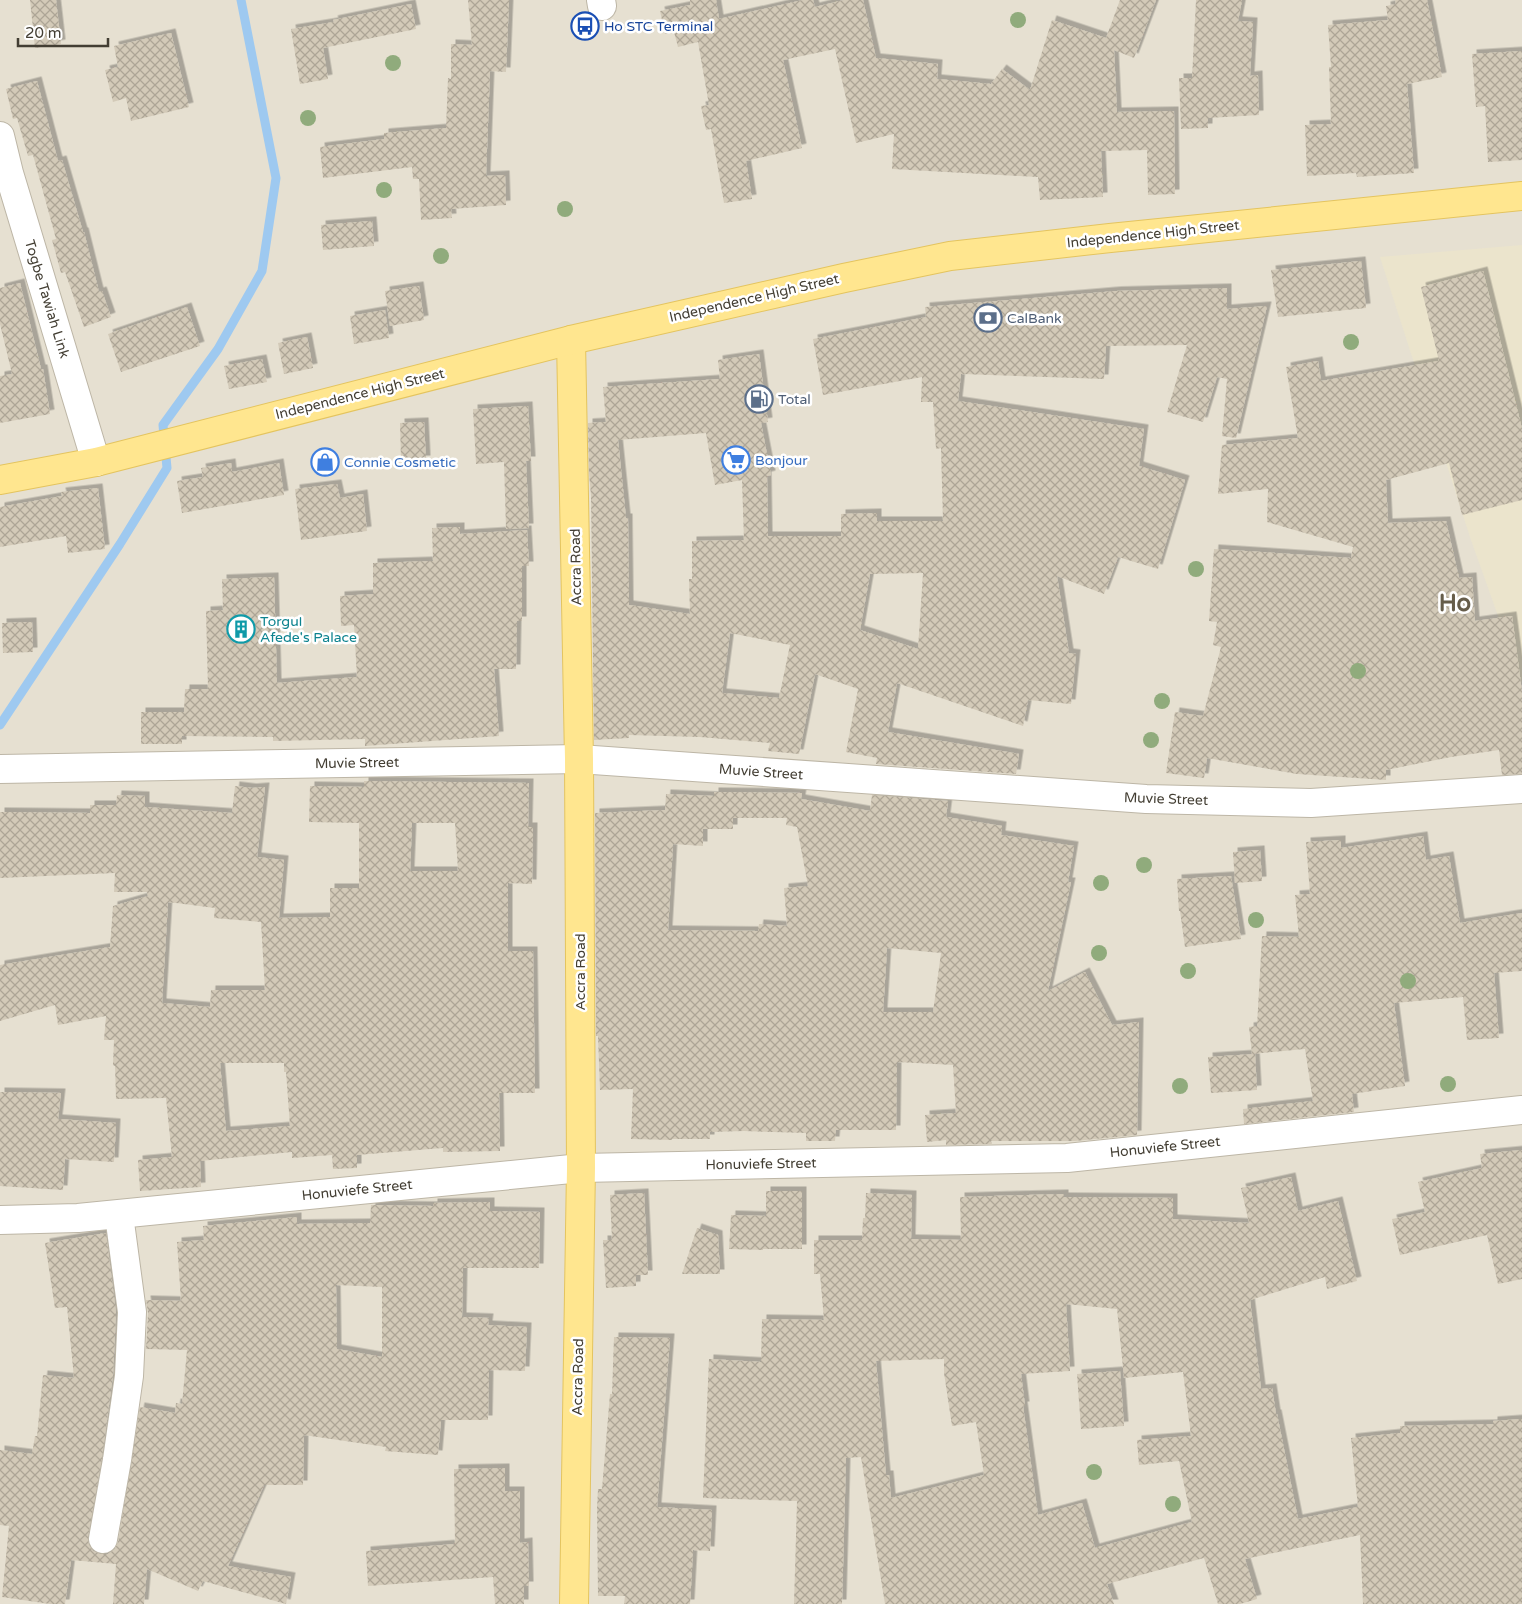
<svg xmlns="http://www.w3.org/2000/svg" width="1522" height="1604" viewBox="0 0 1522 1604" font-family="'Varela Round',sans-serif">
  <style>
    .residential { fill: #e6e0d1 }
    .education { fill: #ebe4cc }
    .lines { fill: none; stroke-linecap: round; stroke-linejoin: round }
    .stream { stroke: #9ec9f0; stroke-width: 9 }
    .building { fill: url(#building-cross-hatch); fill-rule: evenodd; filter: url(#shadow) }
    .minor-casing { stroke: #bdb6a6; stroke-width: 30 }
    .major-casing { stroke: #e4c45f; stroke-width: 30 }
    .minor { stroke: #fff; stroke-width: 28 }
    .major { stroke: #ffe68f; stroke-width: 28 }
    .tree { fill: #90ab7c }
    .labels { text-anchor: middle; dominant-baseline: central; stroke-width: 5; stroke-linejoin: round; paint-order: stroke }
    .transit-label { font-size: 14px; fill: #164399; stroke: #fff; text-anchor: start }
    .street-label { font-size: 14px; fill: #433e33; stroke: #fff }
    .service-label { font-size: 14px; fill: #4e5e75; stroke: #fff; text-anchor: start }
    .shop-label { font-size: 14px; fill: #366cbe; stroke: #fff; text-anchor: start }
    .culture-label { font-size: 14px; fill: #0d838f; stroke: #fff; text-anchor: start }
    .town-label { font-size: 24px; font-weight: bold; fill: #665d4a; stroke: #fff }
  </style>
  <defs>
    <pattern id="building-cross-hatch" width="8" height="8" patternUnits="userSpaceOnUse" patternTransform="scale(1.25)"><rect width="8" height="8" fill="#d3cab8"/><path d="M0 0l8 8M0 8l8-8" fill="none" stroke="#ada596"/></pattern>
    <filter id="shadow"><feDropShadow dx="4.5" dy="-4.5" stdDeviation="0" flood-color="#0004"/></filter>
  </defs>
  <rect width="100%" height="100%" fill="#f2eee3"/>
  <rect class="residential" x="0" y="0" width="1522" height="1604"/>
  <path class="education" d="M1522,245V683L1471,540L1380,257Z"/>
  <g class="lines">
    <path class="stream" d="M0,725L120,544L167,468L163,425L218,349L262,271L276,178L241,0"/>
  </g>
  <g class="building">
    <path d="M30,0H56L61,44L35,48Z"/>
    <path d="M468,0H509L506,72L490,71L486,176L505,175L506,205L451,209L452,218L421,220L419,179H413L412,167L323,178L320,147L384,139V133L446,128L448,78L451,79V44L472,45Z"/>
    <path d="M690,0H716L719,19L803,0H813L815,7L844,0H863L876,58L938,64L937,79L991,84L1002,69L1030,90L1052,20L1106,38L1120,0H1156L1134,58L1114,50L1117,112L1174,111L1175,194L1148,195L1147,150L1101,151L1103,197L1040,200L1038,177L892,169L894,134L856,143L835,49L783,60L802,148L746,161L752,199L724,203L711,129L706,130L701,106L709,105L698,42L678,47L674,32L665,34L660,11L690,5Z"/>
    <path d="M1196,0H1242L1238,21L1253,22L1250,76L1258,75L1259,115L1208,118V128L1181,129L1179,78H1192Z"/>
    <path d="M1395,0H1427L1442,77L1407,84L1414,173L1357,177L1356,173L1307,176L1305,125L1331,124L1329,67H1331L1328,25L1388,20L1386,6L1396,4Z"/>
    <path d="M411,4L416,29L323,48L328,79L300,84L291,29L334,22L333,20Z"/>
    <path d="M171,33L189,107L131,121L126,98L113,102L105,70L118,67L114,46Z"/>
    <path d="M1522,51V160L1488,162L1485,106L1476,107L1472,54Z"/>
    <path d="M37,81L58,161L62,160L83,232H84L99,292L102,291L111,317L84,327L65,272L61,273L52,240L56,239L33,155L28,156L17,118L13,119L6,89Z"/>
    <path d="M372,221L374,246L323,250L321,225Z"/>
    <path d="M1361,261L1366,308L1278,317L1271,270Z"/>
    <path d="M1483,271L1522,429V500L1462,515L1449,463L1386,480L1388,523L1446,521L1459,578L1472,577L1475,621L1512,616L1522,692V774L1502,775L1499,750L1451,757L1386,770V780L1297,774L1207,758L1204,778L1166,773L1175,712L1203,716L1221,647L1213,645L1217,622L1209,621L1214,549L1351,558L1353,547L1267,522L1268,489L1218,494L1222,445L1298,438L1286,367L1318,361L1321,381L1439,361L1421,287Z"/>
    <path d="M20,283L41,369H43L50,414L0,423V376L12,374L0,324V288Z"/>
    <path d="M419,286L424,320L390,326L385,291Z"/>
    <path d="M1227,288V309L1267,306L1236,438L1222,436L1227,379L1217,377L1203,422L1167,412L1187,345L1106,346L1104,379L961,374L958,401L1144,429L1139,466L1185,480L1158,569L1118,557L1104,594L1057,576L1069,653L1076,654L1071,704L1028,700L1023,726L897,683L888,732L1019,754L1016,774L876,764L877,758L846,752L858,689L815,674L799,754L768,751L770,743L700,737L629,735V738L594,740L591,496L589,473L588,423L606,422L603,387L720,379L718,360L759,354L768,422L761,423L771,475L767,476L768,536H841V514L877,513V521H943L941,448L936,449L933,402H921L922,377L823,395L813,339L926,317L925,307L1116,291ZM706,433L715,485L742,480L744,540L692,541V579H689L690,614L629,605L628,518H626L618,440ZM923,573L918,649L860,630L870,574ZM730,633L790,645L779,698L722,693Z"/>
    <path d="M187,307L200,346L121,372L108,334Z"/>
    <path d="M385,310L389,338L354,344L350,316Z"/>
    <path d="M307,337L313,368L284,374L278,343Z"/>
    <path d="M262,359L267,382L229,389L224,366Z"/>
    <path d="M528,406L531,461H526L529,528L506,529L504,462L476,464L473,409Z"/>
    <path d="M424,422L426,460L401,461L400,423Z"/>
    <path d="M231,463L232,472L279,463L284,495L182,513L177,481L203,477L201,468Z"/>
    <path d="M337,484L340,498L363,494L367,531L301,540L295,489Z"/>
    <path d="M98,488L105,549L68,553L66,536L0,547V507L62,496L61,492Z"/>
    <path d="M460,527V534L527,530L529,566H522V621H517L516,669H494L499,736L365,746V739L273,741V737L182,736V744H141V712H184L185,689H208L206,611L223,610L222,579L274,577L277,683L357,677L354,625L341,626L340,596L373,594V563L433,561L432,528Z"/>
    <path d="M32,622L33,652L3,653L2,623Z"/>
    <path d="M364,781L529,783L528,827H533L532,884L508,883V951H533L535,1093H499L500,1151L443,1152V1148L357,1155V1168L333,1169L332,1155L292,1158V1152L200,1161L201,1187L140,1191L138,1160L172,1157L166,1098L116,1099L115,1066L113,1065L114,1040H104L106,1016L58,1025L55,1005L0,1021V965L110,947L113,906L148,896L147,892H114L115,873L0,878V812L90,813V805H116L117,795L145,796V807L232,813L235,786L252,788L265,787L257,857L284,860L279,918L330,917V888H359V823L309,822L310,786L364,787ZM412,823H455L458,871H410ZM168,902L215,908L214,918L261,922L265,990H211L210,1007L162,1003ZM220,1063H284V1072H286L290,1126L226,1131Z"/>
    <path d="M714,792L802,793L801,799L870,811L872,795L948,801L946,817L1002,826L1001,835L1074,846L1068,882H1071L1048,991L1085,972L1112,1025L1139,1022L1137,1135L1075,1141H991L992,1144L946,1145V1140L927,1142L925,1115L956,1113L953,1065L897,1062L896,1130H836L835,1141H806V1133L744,1131L710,1132V1139H672V1140L631,1139L633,1089L600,1090L598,1036H596L595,813L665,810L666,794L714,796ZM733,818H787L786,825L797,827L808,886L784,888L787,926L759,924L758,931L668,930L673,844L703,846V829H733ZM887,948L941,953L933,1012H883Z"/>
    <path d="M1423,836L1426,860L1449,856L1460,923L1522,913V971L1494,973L1499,1038L1467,1040L1463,997L1394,1003L1405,1086L1352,1094L1354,1112L1244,1124L1243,1109L1313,1101L1305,1049L1252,1054L1249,1027L1257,1026L1262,936L1299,937L1295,895L1310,894L1306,842L1341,840V848Z"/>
    <path d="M1260,850L1262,881L1235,883L1233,852Z"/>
    <path d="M1231,876L1241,939L1185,947L1180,911H1179L1177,879Z"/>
    <path d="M1255,1054L1257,1090L1211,1093L1208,1057Z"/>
    <path d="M0,1092L61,1093L58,1119L116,1123L114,1162L65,1159L63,1190L0,1186Z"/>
    <path d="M1522,1150V1279L1498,1284L1487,1235L1400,1255L1392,1219L1425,1212L1418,1182L1482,1168L1480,1154Z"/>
    <path d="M1291,1177L1298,1211L1338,1201L1357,1281L1327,1289L1325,1277L1250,1300L1261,1389L1272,1388L1276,1414H1277L1298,1519L1358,1507L1351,1438L1400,1433V1426L1493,1424V1421L1522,1419V1604H1363L1360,1535L1245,1559L1257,1599L1240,1604H1218L1204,1558L1107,1584L1114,1604H885L861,1457L846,1458L842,1604H794L797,1501L703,1498L709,1359L761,1362L762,1319L824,1320L820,1274H814V1240H862L863,1218H865L866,1193L912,1195L911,1239L961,1240L960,1197L1064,1194V1197L1173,1198V1219L1249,1223L1241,1188ZM1066,1304L1117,1309L1124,1378L1183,1372L1191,1436L1137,1440L1139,1465L1179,1461L1192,1522L1095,1548L1082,1503L1038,1515L1023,1406H1025L1021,1374L1070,1371ZM944,1359V1373L952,1426L976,1422L984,1475L891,1498L889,1475H886L876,1361Z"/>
    <path d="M766,1191H802V1249H763V1250L729,1249L731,1215L766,1216Z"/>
    <path d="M644,1193L648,1275H636V1286L606,1288L603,1240H612L610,1195Z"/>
    <path d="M490,1202V1211L540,1212L539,1268H463L462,1317L489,1318L488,1325L527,1327L525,1371L489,1370L488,1420H441L438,1455L385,1451L386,1447L304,1435L303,1485H264L228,1566L291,1577L286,1604L203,1581L198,1591L147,1569L144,1604H113L116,1564L71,1560L65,1604H50L2,1597L9,1526L0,1525V1450L32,1454L35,1436H37L43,1375L74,1378L67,1307L55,1308L45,1243L106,1233L116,1313L113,1375L102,1458L88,1537L89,1545L93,1551L100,1554H108L115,1549L118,1542L140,1407L175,1413L176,1403L182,1404L187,1350L146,1349L148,1313L146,1300L181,1301L177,1242L204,1240L203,1226L297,1217V1224L370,1223L371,1205L433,1206V1203ZM336,1285L382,1287V1357L337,1349Z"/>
    <path d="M697,1228L718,1235L720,1274H682Z"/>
    <path d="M614,1337L670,1338L657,1507L712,1510L710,1551L693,1550L690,1604H624L625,1596H598L597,1508L598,1489H602L610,1394H612Z"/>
    <path d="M1120,1371L1124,1426L1081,1429L1077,1374Z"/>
    <path d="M505,1468V1491H520V1543L528,1542L529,1586H524V1604H495L493,1577L368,1586L366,1551L455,1544L454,1469Z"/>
  </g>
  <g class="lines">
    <g class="minor-casing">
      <g id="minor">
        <path d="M601,0L602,6"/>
        <path d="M0,136L9,173L96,462"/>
        <path d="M0,769L579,759L1146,799L1311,803L1522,789"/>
        <path d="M0,1220L78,1218L581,1168L1067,1158L1522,1110"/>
        <path d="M103,1539L117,1460L129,1376L132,1312L119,1215"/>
      </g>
    </g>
    <g class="major-casing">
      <g id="major">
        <path d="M571,340L579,759L581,1168L574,1604"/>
        <path d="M0,480L96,462L571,340L844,278L950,256L1110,238L1522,196"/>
      </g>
    </g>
    <use href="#minor" class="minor"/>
    <use href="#major" class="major"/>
  </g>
  <g class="tree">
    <circle cx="1018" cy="20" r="8"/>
    <circle cx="393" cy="63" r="8"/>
    <circle cx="308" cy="118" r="8"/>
    <circle cx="384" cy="190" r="8"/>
    <circle cx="565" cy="209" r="8"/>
    <circle cx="441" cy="256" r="8"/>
    <circle cx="1351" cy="342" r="8"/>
    <circle cx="1196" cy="569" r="8"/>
    <circle cx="1358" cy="671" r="8"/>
    <circle cx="1162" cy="701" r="8"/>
    <circle cx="1151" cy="740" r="8"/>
    <circle cx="1144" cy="865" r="8"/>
    <circle cx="1101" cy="883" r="8"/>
    <circle cx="1256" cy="920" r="8"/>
    <circle cx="1099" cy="953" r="8"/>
    <circle cx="1188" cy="971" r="8"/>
    <circle cx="1408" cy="981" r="8"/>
    <circle cx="1448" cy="1084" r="8"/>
    <circle cx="1180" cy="1086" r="8"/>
    <circle cx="1094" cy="1472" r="8"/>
    <circle cx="1173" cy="1504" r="8"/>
  </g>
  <defs>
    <g id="bus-ring" transform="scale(1.4375)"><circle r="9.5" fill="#fff" stroke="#1a4fb4" stroke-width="1.5"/><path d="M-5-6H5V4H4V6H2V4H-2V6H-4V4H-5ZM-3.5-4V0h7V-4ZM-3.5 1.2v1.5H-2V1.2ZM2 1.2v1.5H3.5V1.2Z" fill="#1a4fb4"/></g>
    <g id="bank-ring" transform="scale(1.4375)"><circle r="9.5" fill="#fff" stroke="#5c6f8a" stroke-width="1.5"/><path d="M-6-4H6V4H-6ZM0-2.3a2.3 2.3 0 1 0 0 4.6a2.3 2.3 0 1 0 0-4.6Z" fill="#5c6f8a"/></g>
    <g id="fuel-ring" transform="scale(1.4375)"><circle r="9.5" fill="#fff" stroke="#5c6f8a" stroke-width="1.5"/><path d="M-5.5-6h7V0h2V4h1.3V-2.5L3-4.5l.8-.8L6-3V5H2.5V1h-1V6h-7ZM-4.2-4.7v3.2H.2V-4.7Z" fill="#5c6f8a"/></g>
    <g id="supermarket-ring" transform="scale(1.4375)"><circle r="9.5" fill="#fff" stroke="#3f7fe0" stroke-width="1.5"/><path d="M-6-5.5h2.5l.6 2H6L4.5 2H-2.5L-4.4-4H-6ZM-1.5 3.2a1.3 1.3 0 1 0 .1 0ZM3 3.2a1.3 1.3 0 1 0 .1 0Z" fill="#3f7fe0"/></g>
    <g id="shop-ring" transform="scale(1.4375)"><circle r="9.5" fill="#fff" stroke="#3f7fe0" stroke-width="1.5"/><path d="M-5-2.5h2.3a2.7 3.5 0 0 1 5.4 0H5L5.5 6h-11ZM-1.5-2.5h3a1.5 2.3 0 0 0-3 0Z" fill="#3f7fe0"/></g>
    <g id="building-ring" transform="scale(1.4375)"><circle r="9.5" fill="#fff" stroke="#0f9aa8" stroke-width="1.5"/><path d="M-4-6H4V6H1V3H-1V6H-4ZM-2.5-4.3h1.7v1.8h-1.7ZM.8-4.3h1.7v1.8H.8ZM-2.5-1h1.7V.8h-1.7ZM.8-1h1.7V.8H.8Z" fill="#0f9aa8"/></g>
  </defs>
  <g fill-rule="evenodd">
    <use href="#bus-ring" x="585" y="26"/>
    <use href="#bank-ring" x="988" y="318"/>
    <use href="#fuel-ring" x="759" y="399"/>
    <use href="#supermarket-ring" x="736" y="460"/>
    <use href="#shop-ring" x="325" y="462"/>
    <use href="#building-ring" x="241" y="629"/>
  </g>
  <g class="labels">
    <g class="transit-label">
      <text x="604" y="26">Ho STC Terminal</text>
    </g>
    <g class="street-label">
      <text transform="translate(1153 234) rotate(-6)">Independence High Street</text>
      <text transform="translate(754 298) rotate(-13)">Independence High Street</text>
      <text transform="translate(47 299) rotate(73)">Togbe Tawiah Link</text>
      <text transform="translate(360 394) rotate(-14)">Independence High Street</text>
      <text transform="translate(576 567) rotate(-91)">Accra Road</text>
      <text transform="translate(357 763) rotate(-1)">Muvie Street</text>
      <text transform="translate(761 772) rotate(4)">Muvie Street</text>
      <text transform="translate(1166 799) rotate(2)">Muvie Street</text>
      <text transform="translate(580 972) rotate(-90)">Accra Road</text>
      <text transform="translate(1165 1147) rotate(-6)">Honuviefe Street</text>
      <text transform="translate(761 1164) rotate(-1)">Honuviefe Street</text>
      <text transform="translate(357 1190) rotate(-6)">Honuviefe Street</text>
      <text transform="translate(578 1377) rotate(-89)">Accra Road</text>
    </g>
    <g class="service-label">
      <text x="1007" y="318">CalBank</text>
      <text x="778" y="399">Total</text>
    </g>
    <g class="shop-label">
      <text x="755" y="460">Bonjour</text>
      <text x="344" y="462">Connie Cosmetic</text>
    </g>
    <g class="culture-label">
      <text x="260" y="621">TorguI<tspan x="260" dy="16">Afede's Palace</tspan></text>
    </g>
    <g class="town-label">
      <text x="1455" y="603">Ho</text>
    </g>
  </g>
  <path d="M18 38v8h90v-8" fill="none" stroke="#433e33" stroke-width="2.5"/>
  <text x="25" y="38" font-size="15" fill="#433e33" stroke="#ffffff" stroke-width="4" paint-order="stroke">20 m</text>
</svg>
